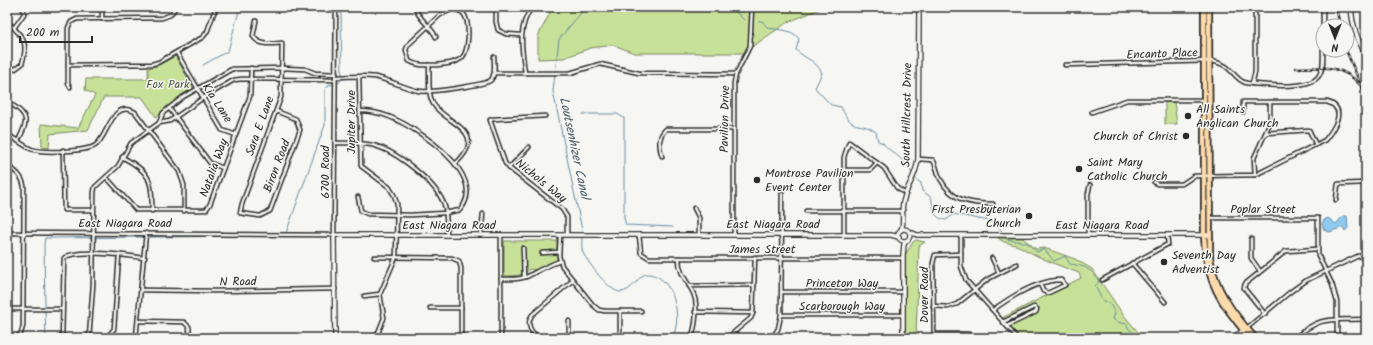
<svg xmlns="http://www.w3.org/2000/svg" width="1373" height="345" viewBox="0 0 1373 345" font-family="Kalam,sans-serif">
  <style>
    .built { fill: #ede1d2 }
    .green { fill: #c7e198; stroke: #798662 }
    .water { fill: #8fc9ef; stroke: #678aa1 }
    .lines { fill: none; stroke-linecap: round; stroke-linejoin: round }
    .stream { stroke: #678aa1; stroke-width: 1 }
    .minor-casing { stroke: #2b2b2b; stroke-width: 5.5 }
    .tertiary-casing { stroke: #2b2b2b; stroke-width: 6 }
    .trunk-casing { stroke: #2b2b2b; stroke-width: 8 }
    .minor { stroke: #f6f6f2; stroke-width: 2.5 }
    .tertiary { stroke: #f6f6f2; stroke-width: 3.5 }
    .trunk { stroke: #fedbac; stroke-width: 4.5 }
    .rail-casing { stroke: #2b2b2b; stroke-width: 2.5 }
    .rail { stroke: #f6f6f2; stroke-width: 1; stroke-dasharray: 3; stroke-linecap: butt }
    .poi-dot { fill: #2b2b2b; stroke: #f6f6f2; stroke-width: 1.5 }
    .labels { text-anchor: middle; dominant-baseline: central; stroke-width: 3; stroke-linejoin: round; paint-order: stroke }
    .street-label { font-size: 12px; fill: #2b2b2b; stroke: #f6f6f2 }
    .park-label { font-size: 12px; fill: #525846; stroke: #f6f6f2 }
    .poi-label { font-size: 12px; fill: #2b2b2b; stroke: #f6f6f2; text-anchor: start }
    .water-label { font-size: 13px; font-style: italic; fill: #495a66; stroke: #f6f6f2 }
  </style>
  <rect width="100%" height="100%" fill="#f6f6f2"/>
  <filter id="ink" filterUnits="userSpaceOnUse"><feTurbulence type="fractalNoise" baseFrequency=".025" numOctaves="2"/><feDisplacementMap in="SourceGraphic" scale="8" xChannelSelector="R" yChannelSelector="G"/><feConvolveMatrix kernelMatrix="1 2 1 2 8 2 1 2 1" color-interpolation-filters="sRGB"/></filter>
  <g filter="url(#ink)">
    <path class="built" d="M1362,7H1366V30L1362,27Z"/>
    <g class="green">
      <path d="M553,7H825L788,22L743,53H634L614,45L590,48L564,58L538,59V36Z"/>
      <path d="M175,56L194,89L156,117L142,97H104L88,130L50,134L49,148L42,147L41,124L78,128L95,95L85,90L86,79H148V68L157,66Z"/>
      <path d="M1165,102H1174L1177,124H1165Z"/>
      <path d="M998,238H1023L1036,249L1044,248L1075,259L1092,269L1122,313L1143,338H1020L1002,318L1081,278L1079,273C1060,266 1041,259 1024,249C1016,243 1006,245 998,238Z"/>
      <path d="M916,240L925,242L919,246L916,338H905V255L913,242Z"/>
      <path d="M504,241H557V261L536,270L530,269C522,276 516,276 505,276L504,273Z"/>
    </g>
    <path class="water" d="M1343,216H1347L1348,228L1345,231L1343,227L1330,232L1324,230L1322,224L1324,220L1328,218L1336,224Z"/>
    <g class="lines">
      <g class="stream">
        <path d="M731,7L744,20"/>
        <path d="M759,21H762L768,28C778,30 793,29 799,39L796,50C805,59 816,60 822,73L815,88L831,105L841,107C854,134 858,119 876,132L878,141L883,143C889,151 897,154 903,161C907,165 907,168 911,171L912,176"/>
        <path d="M203,65L228,51L240,7"/>
        <path d="M583,114H617L624,118V218L626,225L673,227"/>
        <path d="M914,178L921,183L922,191L931,197C934,208 932,218 946,220L954,214L989,221L1002,231"/>
        <path d="M582,230L553,91L559,39L586,7"/>
        <path d="M286,233L325,125V89L329,85L339,83L342,78L341,7"/>
        <path d="M582,238C582,243 581,248 583,253C588,262 610,293 621,292C632,291 636,279 645,274C673,272 684,319 672,338"/>
        <path d="M1006,239L1027,243L1037,252L1044,249L1054,261L1065,256L1070,264C1084,266 1092,268 1099,282L1095,286L1103,301L1110,304L1115,313L1113,319L1117,322L1127,324L1128,328L1139,338"/>
        <path d="M45,307L44,245L45,238L261,236"/>
        <path d="M45,311L46,338"/>
      </g>
      <g class="minor-casing">
        <g id="minor">
          <path d="M102,7V19"/>
          <path d="M415,7C418,19 431,26 436,37"/>
          <path d="M496,7V22L498,30L506,34L520,35"/>
          <path d="M1323,7V26"/>
          <path d="M453,9C457,10 463,11 465,16C470,26 469,50 462,58C454,64 445,64 435,65C426,65 417,66 409,61L406,50L408,45L440,15Z"/>
          <path d="M7,21C23,37 29,41 22,64L15,69L7,68"/>
          <path d="M256,21L253,36C259,46 271,44 282,43L281,97L242,204L240,213L260,216L270,211L300,130L296,119L276,111"/>
          <path d="M14,28L24,14L23,7"/>
          <path d="M177,53L222,130L236,135"/>
          <path d="M68,65L152,64L159,62L203,37L207,32L216,7"/>
          <path d="M429,65C430,77 427,95 434,105C446,124 491,131 455,164"/>
          <path d="M1065,65L1210,61C1234,64 1232,79 1246,83C1262,85 1307,90 1318,77C1324,69 1323,59 1323,50"/>
          <path d="M494,73H570L600,64L639,73L736,74"/>
          <path d="M525,73C522,49 517,28 532,7"/>
          <path d="M335,77C348,77 363,75 375,77C390,80 404,88 419,91C428,93 486,85 491,80C496,74 494,65 494,57"/>
          <path d="M359,77L361,166L389,187L394,195L397,204L396,257L380,294L384,318L376,338"/>
          <path d="M1252,84L1255,72V7"/>
          <path d="M70,87L68,83V28L71,22L77,19L162,18L170,15L176,7"/>
          <path d="M11,104C31,116 27,123 18,141"/>
          <path d="M169,108L210,163L223,168"/>
          <path d="M1092,112L1127,100H1204"/>
          <path d="M545,116L494,119L490,120L505,163L509,168L562,209L567,217V234"/>
          <path d="M159,123L163,113L183,97L232,69L282,68L305,69L315,73L336,74"/>
          <path d="M1266,133L1309,130L1316,145"/>
          <path d="M7,134C15,139 23,145 31,149C42,153 87,152 96,145C108,136 112,99 135,112L179,171L184,185V211"/>
          <path d="M335,143C347,143 360,142 372,145C395,150 438,183 445,207C447,216 446,226 447,235"/>
          <path d="M63,150L64,210H93"/>
          <path d="M662,156C659,147 658,136 666,129H734"/>
          <path d="M122,157C151,172 152,180 152,211"/>
          <path d="M918,159L933,160C937,166 937,174 941,180C952,201 971,204 993,204"/>
          <path d="M7,166C16,171 22,176 24,186L23,326L21,333L16,338"/>
          <path d="M509,168L529,147"/>
          <path d="M844,170H870L877,163"/>
          <path d="M1255,175L1254,158L1270,123V102"/>
          <path d="M106,177L136,210H206L210,204L250,96L251,68"/>
          <path d="M1154,182L1157,184H1182L1194,176L1255,175L1325,140C1334,129 1348,108 1327,102H1243V112"/>
          <path d="M358,197L361,211L368,214L411,215L445,213L460,210C490,175 417,128 390,117C380,113 370,111 360,111"/>
          <path d="M1336,200L1338,184L1366,183"/>
          <path d="M694,208L699,218V234"/>
          <path d="M806,211H903"/>
          <path d="M1210,218H1318V255L1332,284L1337,302V338"/>
          <path d="M7,233L334,235L336,7"/>
          <path d="M734,234V83L736,74L750,46L752,7"/>
          <path d="M481,235L483,214"/>
          <path d="M501,235V338"/>
          <path d="M560,235L559,256L562,266L593,305L599,310L605,311H641"/>
          <path d="M639,235L641,253L649,258H903"/>
          <path d="M844,235V157L849,142L884,168L897,188L906,194"/>
          <path d="M961,235V266L966,280L1017,338"/>
          <path d="M1088,235V194L1090,185"/>
          <path d="M1251,239V258L1260,271"/>
          <path d="M523,248L524,277"/>
          <path d="M542,253L559,252"/>
          <path d="M374,257L452,258L459,261L461,268V338"/>
          <path d="M679,258C679,276 688,280 694,295C698,306 696,327 691,338"/>
          <path d="M992,258L999,273"/>
          <path d="M1132,263L1165,302"/>
          <path d="M501,279C511,279 523,280 532,274C541,269 549,265 560,261"/>
          <path d="M573,280L532,315C526,324 530,334 541,337H620"/>
          <path d="M1102,280L1168,244L1167,235"/>
          <path d="M689,286L754,285"/>
          <path d="M142,290L214,291L335,289"/>
          <path d="M782,292H903"/>
          <path d="M364,296L380,294"/>
          <path d="M933,306L948,307L957,304L988,279L1017,264"/>
          <path d="M430,308H461"/>
          <path d="M7,309H62"/>
          <path d="M993,310C1012,296 1037,280 1061,280L1065,285L1048,293L1043,291L1040,284"/>
          <path d="M695,312L753,313"/>
          <path d="M1265,314L1244,288L1245,284L1286,251L1317,249"/>
          <path d="M781,315H903"/>
          <path d="M138,321L184,322L189,327L190,338"/>
          <path d="M569,321V338"/>
          <path d="M1003,322L1034,307L1037,309L1036,312L1007,326"/>
          <path d="M1247,328L1290,292L1307,280L1358,256H1366"/>
          <path d="M934,334H969L978,338"/>
          <path d="M775,335L780,338"/>
          <path d="M89,337L108,336L114,329L119,255"/>
          <path d="M620,337V311"/>
          <path d="M62,338L64,258C76,248 129,256 145,258"/>
          <path d="M89,338L93,285L94,192L95,187L118,166L131,143L159,123L170,121L203,98L234,80L242,79L335,80"/>
          <path d="M136,338L146,233"/>
          <path d="M727,338L751,318L753,313L755,257"/>
          <path d="M772,338L778,329L781,315L782,194"/>
          <path d="M934,338L933,263L935,255L961,254"/>
          <path d="M961,338V334"/>
          <path d="M1295,338C1322,314 1332,321 1366,319"/>
        </g>
      </g>
      <g class="tertiary-casing">
        <g id="tertiary">
          <path d="M1351,7C1352,26 1358,40 1366,56"/>
          <circle cx="904" cy="235" r="6"/>
          <path d="M901,230C905,221 901,212 903,203C906,186 916,178 918,159L919,7"/>
          <path d="M910,232L917,235H1209"/>
          <path d="M335,338L334,235H891L899,237"/>
          <path d="M903,338V255L904,244L908,240"/>
          <path d="M1233,338L1244,330"/>
        </g>
      </g>
      <g class="trunk-casing">
        <g id="trunk">
          <path d="M1204,7V235C1205,281 1221,304 1250,338"/>
          <path d="M1209,7L1210,257C1215,290 1233,313 1255,338"/>
        </g>
      </g>
      <use href="#minor" class="minor"/>
      <use href="#tertiary" class="tertiary"/>
      <use href="#trunk" class="trunk"/>
      <g class="rail-casing">
        <g id="rail">
          <path d="M1336,7L1340,26"/>
          <path d="M1346,50L1366,97"/>
          <path d="M1296,68C1320,67 1343,64 1360,85"/>
        </g>
      </g>
      <use href="#rail" class="rail"/>
    </g>
  </g>
  <g class="poi-dot">
    <circle cx="1188" cy="116" r="4"/>
    <circle cx="1186" cy="136" r="4"/>
    <circle cx="1079" cy="169" r="4"/>
    <circle cx="757" cy="180" r="4"/>
    <circle cx="1029" cy="216" r="4"/>
    <circle cx="1164" cy="262" r="4"/>
  </g>
  <g class="labels">
    <g class="street-label">
      <text transform="translate(1162 54) rotate(-2)">Encanto Place</text>
      <text transform="translate(217 103) rotate(57)">Kia Lane</text>
      <text transform="translate(907 115) rotate(-89)">South Hillcrest Drive</text>
      <text transform="translate(725 119) rotate(-89)">Pavilion Drive</text>
      <text transform="translate(351 122) rotate(-90)">Jupiter Drive</text>
      <text transform="translate(260 126) rotate(-70)">Sara E Lane</text>
      <text transform="translate(277 166) rotate(-69)">Biron Road</text>
      <text transform="translate(214 168) rotate(-70)">Natalia Way</text>
      <text transform="translate(325 172) rotate(-90)">6700 Road</text>
      <text transform="translate(541 181) rotate(39)">Nichols Way</text>
      <text x="1263" y="209">Poplar Street</text>
      <text x="125" y="223">East Niagara Road</text>
      <text x="773" y="224">East Niagara Road</text>
      <text x="449" y="225">East Niagara Road</text>
      <text x="1102" y="225">East Niagara Road</text>
      <text x="762" y="249">James Street</text>
      <text transform="translate(238 282) rotate(-1)">N Road</text>
      <text x="842" y="283">Princeton Way</text>
      <text transform="translate(924 295) rotate(-90)">Dover Road</text>
      <text x="842" y="306">Scarborough Way</text>
    </g>
    <g class="park-label">
      <text x="168" y="84">Fox Park</text>
    </g>
    <g class="poi-label">
      <text x="1196" y="109">All Saints<tspan x="1196" dy="14">Anglican Church</tspan></text>
      <text x="1178" y="136" text-anchor="end">Church of Christ</text>
      <text x="1087" y="162">Saint Mary<tspan x="1087" dy="14">Catholic Church</tspan></text>
      <text x="765" y="173">Montrose Pavilion<tspan x="765" dy="14">Event Center</tspan></text>
      <text x="1021" y="209" text-anchor="end">First Presbyterian<tspan x="1021" dy="14">Church</tspan></text>
      <text x="1172" y="255">Seventh Day<tspan x="1172" dy="14">Adventist</tspan></text>
    </g>
    <g class="water-label">
      <text transform="translate(574 148) rotate(78)">Loutsenhizer Canal</text>
    </g>
  </g>
  <rect width="1373" height="345" fill="none" stroke="#f6f6f2" stroke-width="24"/>
  <rect x="12" y="12" width="1349" height="321" fill="none" stroke="#2b2b2b" stroke-width="1.5" filter="url(#ink)"/>
  <g transform="translate(1335 38) rotate(180)"><circle r="19" fill="#f6f6f2" stroke="#a5a5a2"/>
  <path d="M0-3L7 15L0 10L-7 15Z" fill="#2b2b2b"/>
  <text y="-6" font-size="11" font-weight="bold" text-anchor="middle" fill="#2b2b2b">N</text>
  </g>
  <path d="M20 36v6h72v-6" fill="none" stroke="#2b2b2b" stroke-width="2"/>
  <text x="26" y="36" font-size="12" fill="#2b2b2b" stroke="#f6f6f2" stroke-width="3" paint-order="stroke">200 m</text>
</svg>
